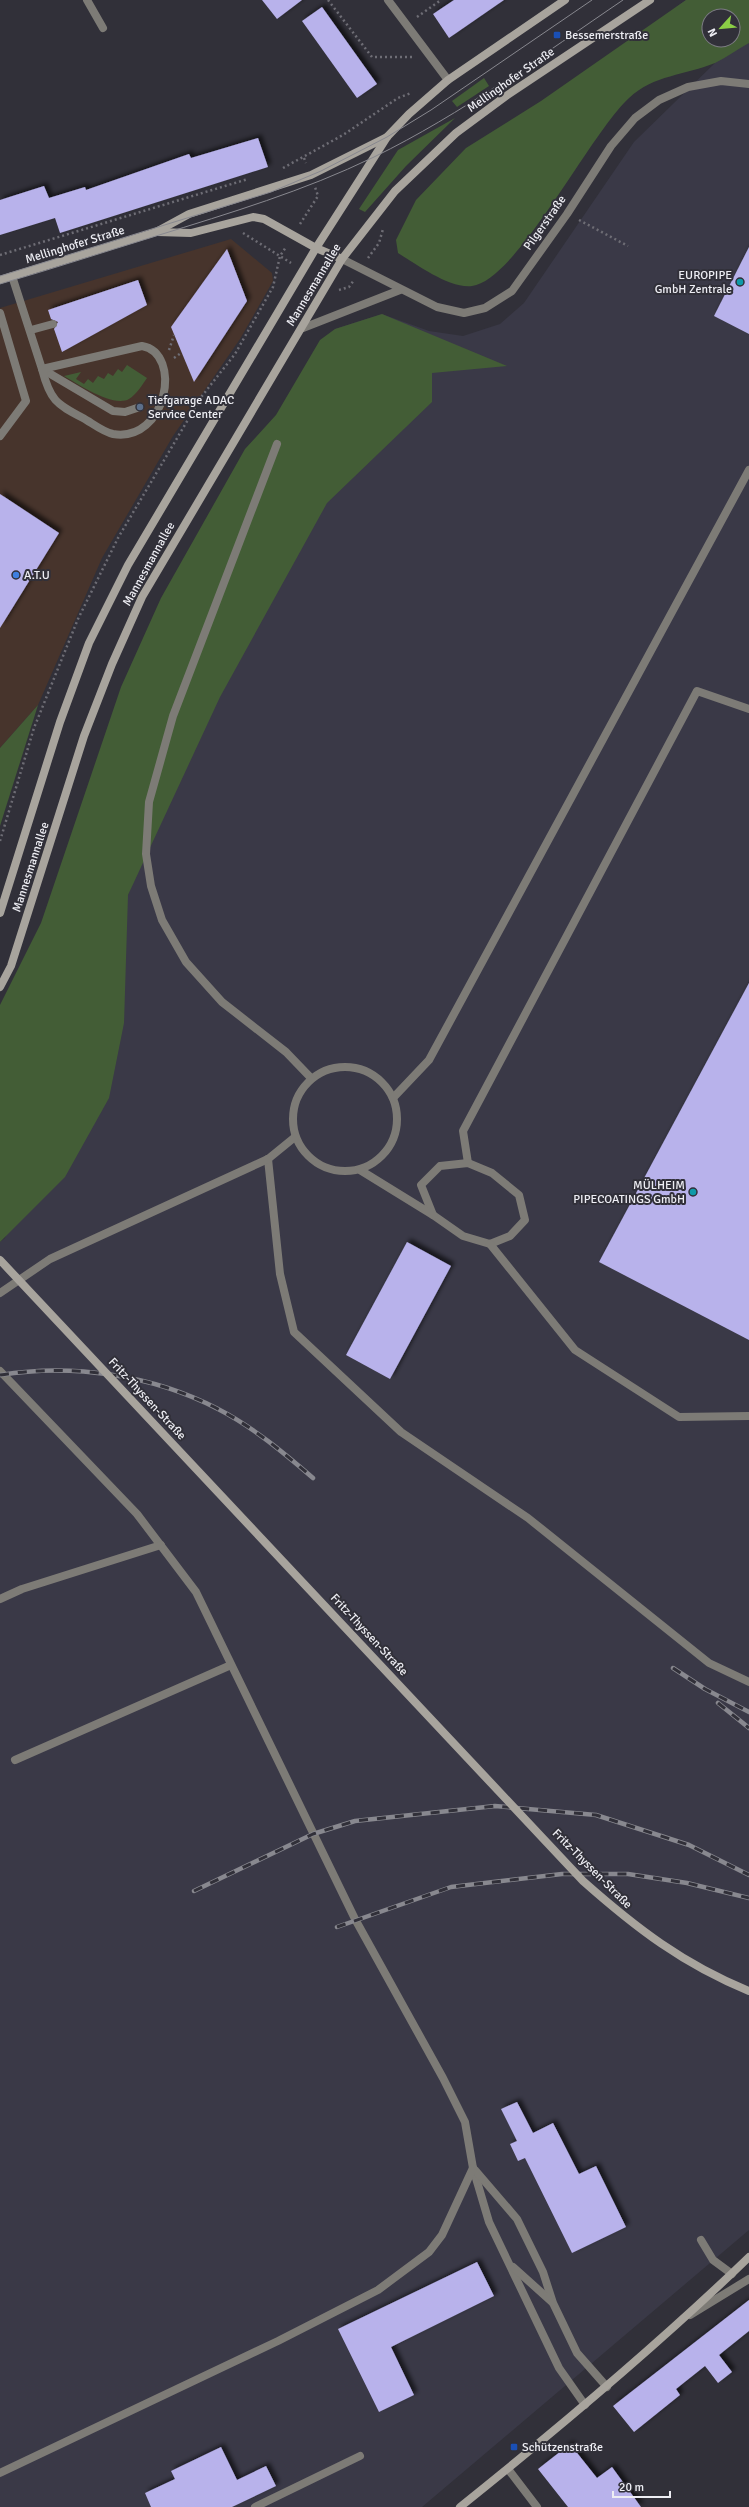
<svg xmlns="http://www.w3.org/2000/svg" width="749" height="2507" viewBox="0 0 749 2507" font-family="Signika,sans-serif">
  <style>
    .commercial { fill: #47342c }
    .built { fill: #3a3947; fill-rule: evenodd }
    .green { fill: #435d36; fill-rule: evenodd }
    .building { fill: #b8b2eb; filter: url(#shadow) }
    .lines { fill: none; stroke-linecap: round; stroke-linejoin: round }
    .path { stroke: #6e6d75; stroke-width: 2.5; stroke-dasharray: 2 3; stroke-linecap: butt }
    .lane { stroke: #7d7b76; stroke-width: 8 }
    .street { stroke: #7d7b76; stroke-width: 8 }
    .secondary { stroke: #a8a49d; stroke-width: 8 }
    .tram { stroke: #88888f; stroke-width: 1 }
    .rail-casing { stroke: #88888f; stroke-width: 4.5 }
    .rail { stroke: #313039; stroke-width: 3; stroke-dasharray: 9; stroke-linecap: butt }
    .secondary-bridge { stroke: #a8a49d; stroke-width: 8 }
    .transit-dot { fill: #1a4fb4; stroke: #313039; stroke-width: 1.5 }
    .culture-dot { fill: #0f9aa8; stroke: #313039; stroke-width: 1.5 }
    .service-dot { fill: #5c6f8a; stroke: #313039; stroke-width: 1.5 }
    .shop-dot { fill: #3f7fe0; stroke: #313039; stroke-width: 1.5 }
    .labels { text-anchor: middle; dominant-baseline: central; stroke-width: 4; stroke-linejoin: round; paint-order: stroke }
    .poi-label { font-size: 12px; fill: #eeeef4; stroke: #313039; text-anchor: start }
    .street-label { font-size: 12px; fill: #eeeef4; stroke: #313039 }
  </style>
  <defs>
    <filter id="shadow"><feDropShadow dx="3.5" dy="-3.5" stdDeviation="2" flood-color="#0009"/></filter>
  </defs>
  <rect width="100%" height="100%" fill="#313039"/>
  <path class="commercial" d="M231,239L272,273L273,281L240,339L173,436L102,558L38,705L0,748V308Z"/>
  <path class="built" d="M686,0H749V2230L422,2507H0V1242L5,1238L128,895L335,329L382,314L429,331L463,336L500,324L524,303L634,142L715,63L676,7ZM709,16H733V40H709Z"/>
  <g class="green">
    <path d="M686,0H749V43C738,49 727,57 715,63C686,75 653,75 629,98C589,135 517,280 472,286C450,289 416,264 398,253L396,240L416,200L466,148L541,101ZM709,16H733V40H709Z"/>
    <path d="M484,78L489,86L457,107L452,101Z"/>
    <path d="M455,118L406,166L365,212L359,209L398,150Z"/>
    <path d="M382,314L507,366L432,373V402L327,503L220,697L128,895L124,1023L109,1098L65,1177L0,1242V1005L41,923L121,687L161,598L245,449L276,415L320,340L335,329Z"/>
    <path d="M127,365L147,378C142,385 137,394 129,399C113,408 78,384 64,376L81,372L76,379L84,384L88,379L93,383L98,376L104,379L108,373L113,376L118,369L122,372Z"/>
    <path d="M38,705L0,826V748Z"/>
  </g>
  <g class="building">
    <path d="M262,0H302L277,19Z"/>
    <path d="M454,0H504L449,38L433,14Z"/>
    <path d="M322,7L377,84L357,98L302,21Z"/>
    <path d="M258,138L268,167L60,233L55,218L0,235V200L44,186L49,198L85,187L86,190L189,154L191,158Z"/>
    <path d="M749,247V334L714,316Z"/>
    <path d="M227,249L247,301L194,382L171,327Z"/>
    <path d="M138,280L147,305L62,352L54,329L58,322L51,319L48,310Z"/>
    <path d="M0,494L59,533L0,628Z"/>
    <path d="M749,983V1340L599,1262Z"/>
    <path d="M407,1242L451,1266L390,1379L346,1355Z"/>
    <path d="M517,2102L533,2133L553,2123L579,2174L596,2166L626,2227L572,2253L525,2158L518,2161L510,2144L517,2141L501,2109Z"/>
    <path d="M477,2262L494,2296L391,2347L414,2395L379,2412L338,2329Z"/>
    <path d="M749,2300V2331L719,2355L732,2372L718,2383L705,2366L676,2389L680,2395L634,2432L613,2406Z"/>
    <path d="M570,2444L597,2478L612,2467L641,2507H568L538,2469Z"/>
    <path d="M221,2447L237,2480L266,2466L276,2486L232,2507H151L145,2493L175,2479L171,2471Z"/>
  </g>
  <g class="lines">
    <g class="path">
      <path d="M328,0L372,57H414"/>
      <path d="M417,17L441,0"/>
      <path d="M304,158L306,163"/>
      <path d="M283,168L343,135L398,98L411,93"/>
      <path d="M579,220L628,246"/>
      <path d="M300,224L318,196L315,187"/>
      <path d="M243,233L291,263"/>
      <path d="M0,255L248,179"/>
      <path d="M368,258L379,243L383,229"/>
      <path d="M339,290L349,287L354,280"/>
      <path d="M169,350L174,335"/>
      <path d="M174,358L181,353"/>
      <path d="M0,841L34,728L78,619L118,538L202,396L235,354L273,287L280,256L286,247"/>
    </g>
    <g class="lane">
      <path d="M87,0L103,28"/>
      <path d="M12,276L42,369L113,411L125,412L140,407"/>
      <path d="M0,313L26,401L0,436"/>
      <path d="M31,330L53,324"/>
      <path d="M142,346C183,353 167,443 113,434C103,432 92,423 83,418C56,404 50,400 42,369Z"/>
      <path d="M277,444L173,716L149,802L146,854L151,886L162,920L186,962L222,1002L286,1052L311,1078"/>
      <circle cx="345" cy="1119" r="52"/>
      <path d="M393,1098L429,1060L749,470"/>
      <path d="M268,1159L280,1274L294,1332L401,1432L528,1518L709,1663L749,1682"/>
      <path d="M468,1163L463,1131L697,691L749,709"/>
      <path d="M468,1163L492,1173L519,1195L525,1220L510,1236L490,1244L463,1236L433,1215L421,1185L440,1166Z"/>
      <path d="M360,1170L433,1215"/>
      <path d="M490,1244L575,1350L679,1417L749,1416"/>
      <path d="M0,1293L50,1259L268,1159L295,1137"/>
      <path d="M0,1371L137,1514L196,1592L355,1919L443,2078L465,2122L473,2168L489,2222L559,2368L585,2405"/>
      <path d="M0,1599L22,1589L161,1545"/>
      <path d="M15,1760L231,1665"/>
      <path d="M475,2170L517,2219L543,2272L553,2303L577,2353L607,2387"/>
      <path d="M701,2240L713,2260L732,2274"/>
      <path d="M513,2267L552,2302"/>
      <path d="M0,2473L278,2341L378,2290L429,2252L442,2235L473,2168"/>
      <path d="M255,2507L360,2456"/>
    </g>
    <g class="street">
      <path d="M388,0L448,80"/>
      <path d="M342,259L437,307L464,313L485,308L512,291L567,214L611,146L635,118L659,100L688,87L721,81L749,84"/>
      <path d="M303,328L400,290"/>
      <path d="M690,2315L749,2279"/>
      <path d="M508,2469L537,2507"/>
    </g>
    <g class="secondary">
      <path d="M157,232L191,233L253,217L264,219L316,248L342,259"/>
      <path d="M0,280L156,232L189,214L311,175L387,137"/>
      <path d="M0,913L60,722L89,643L128,565L316,248L387,137L409,114L448,80L565,0"/>
      <path d="M0,987L11,966L84,736L112,664L142,597L342,259L395,191L456,133L506,96L650,0"/>
      <path d="M460,2507C560,2427 657,2346 749,2257"/>
    </g>
    <g class="tram">
      <path d="M0,276L271,192L321,171L387,137L431,110L592,0"/>
      <path d="M0,284C52,269 104,252 156,236C230,213 304,191 374,157C462,114 542,55 623,0"/>
    </g>
    <g class="rail-casing">
      <g id="rail">
        <path d="M0,1375C72,1363 153,1375 218,1409C253,1427 284,1453 313,1478"/>
        <path d="M673,1668L705,1689L749,1712"/>
        <path d="M718,1703L749,1728"/>
        <path d="M194,1891L313,1834L355,1821L495,1806L596,1815L689,1845L749,1875"/>
        <path d="M337,1927L451,1887L562,1874H628L687,1883L749,1898"/>
      </g>
    </g>
    <use href="#rail" class="rail"/>
    <path class="secondary-bridge" d="M0,1260L583,1881C636,1928 683,1964 749,1991"/>
  </g>
  <g class="transit-dot">
    <rect x="553" y="31" width="8" height="8" rx="2"/>
    <rect x="510" y="2443" width="8" height="8" rx="2"/>
  </g>
  <g class="culture-dot">
    <circle cx="740" cy="282" r="4"/>
    <circle cx="693" cy="1192" r="4"/>
  </g>
  <circle class="service-dot" cx="140" cy="407" r="4"/>
  <circle class="shop-dot" cx="16" cy="575" r="4"/>
  <g class="labels">
    <g class="poi-label">
      <text x="565" y="35">Bessemerstraße</text>
      <text x="732" y="275" text-anchor="end">EUROPIPE<tspan x="732" dy="14">GmbH Zentrale</tspan></text>
      <text x="148" y="400">Tiefgarage ADAC<tspan x="148" dy="14">Service Center</tspan></text>
      <text x="24" y="575">A.T.U</text>
      <text x="685" y="1185" text-anchor="end">MÜLHEIM<tspan x="685" dy="14">PIPECOATINGS GmbH</tspan></text>
      <text x="522" y="2447">Schützenstraße</text>
    </g>
    <g class="street-label">
      <text transform="translate(511 80) rotate(-35)">Mellinghofer Straße</text>
      <text transform="translate(545 223) rotate(-55)">Pilgerstraße</text>
      <text transform="translate(75 245) rotate(-17)">Mellinghofer Straße</text>
      <text transform="translate(314 285) rotate(-59)">Mannesmannallee</text>
      <text transform="translate(149 564) rotate(-61)">Mannesmannallee</text>
      <text transform="translate(31 867) rotate(-72)">Mannesmannallee</text>
      <text transform="translate(147 1399) rotate(47)">Fritz-Thyssen-Straße</text>
      <text transform="translate(369 1635) rotate(47)">Fritz-Thyssen-Straße</text>
      <text transform="translate(592 1869) rotate(45)">Fritz-Thyssen-Straße</text>
    </g>
  </g>
  <g transform="translate(721 28) rotate(243)"><circle r="19" fill="#313039" stroke="#7d7c84"/>
  <path d="M0-3L7 15L0 10L-7 15Z" fill="#8bce46"/>
  <text y="-6" font-size="11" font-weight="bold" text-anchor="middle" fill="#eeeef4">N</text>
  </g>
  <path d="M613 2491v6h57v-6" fill="none" stroke="#eeeef4" stroke-width="2"/>
  <text x="619" y="2491" font-size="12" fill="#eeeef4" stroke="#313039" stroke-width="3" paint-order="stroke">20 m</text>
</svg>
